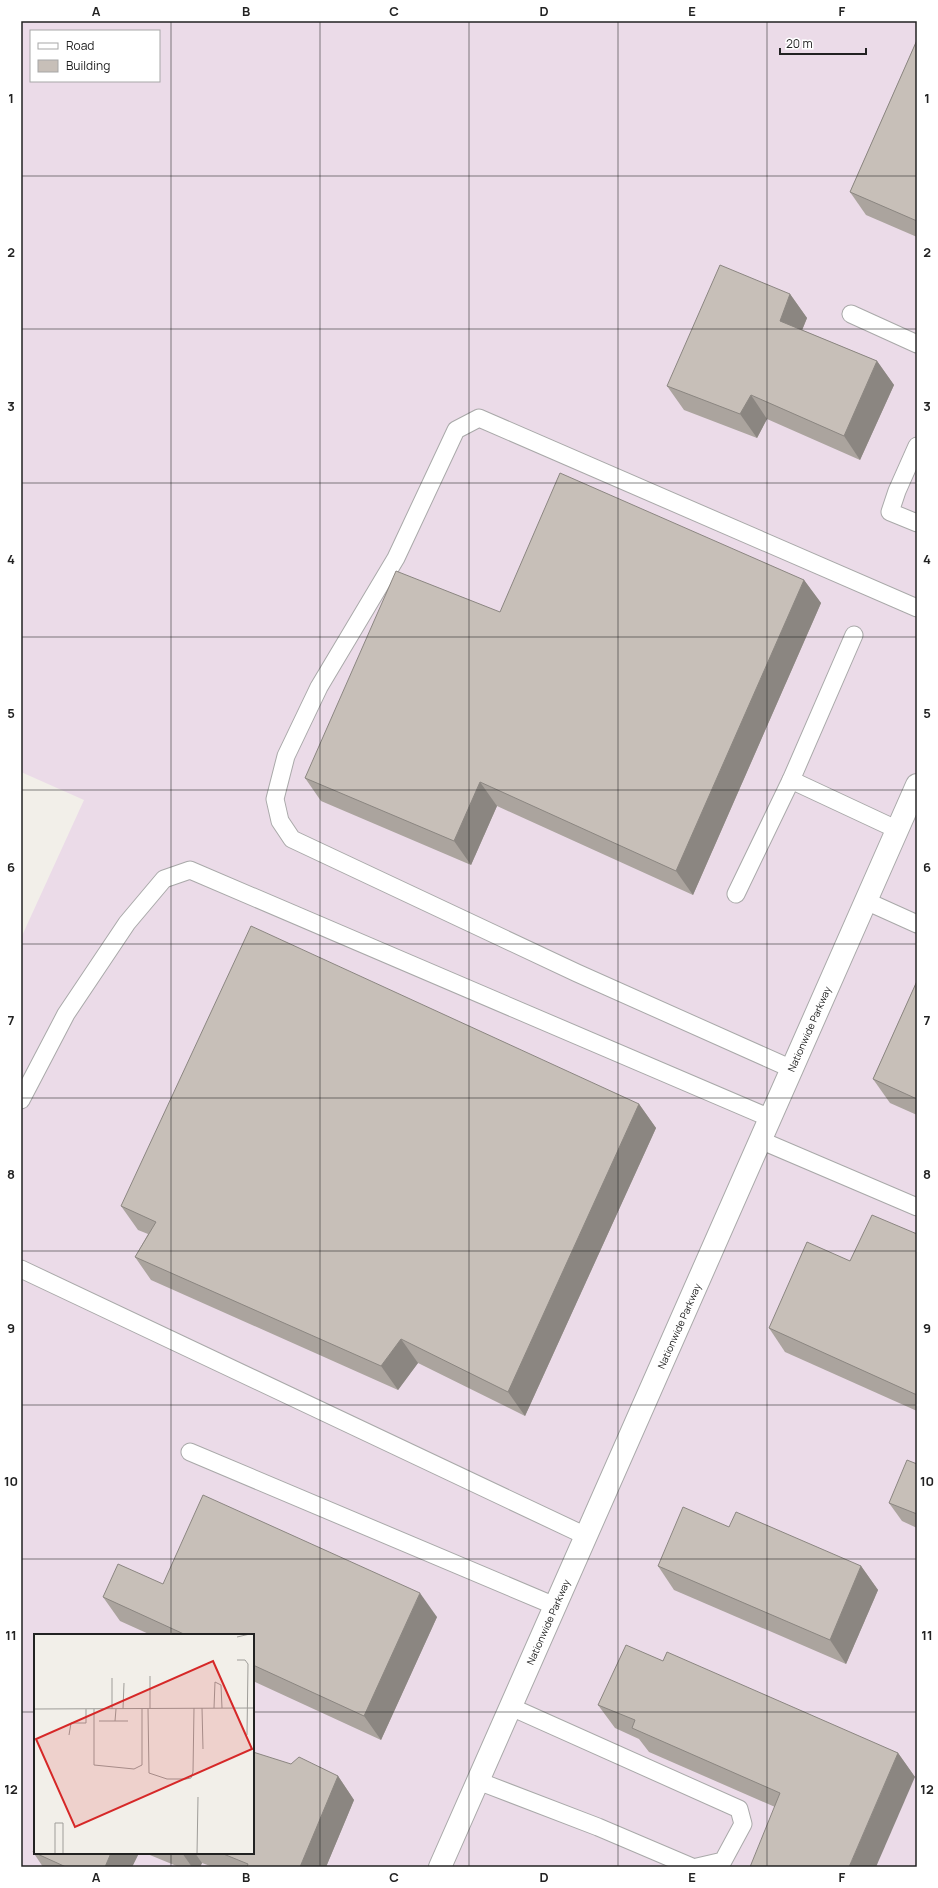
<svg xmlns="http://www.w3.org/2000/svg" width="938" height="1888" viewBox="0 0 938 1888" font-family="Manrope,sans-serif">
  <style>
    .industrial { fill: #ebdbe8; fill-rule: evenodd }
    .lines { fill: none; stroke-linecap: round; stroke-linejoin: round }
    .service-casing { stroke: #a9a9a9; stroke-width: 19 }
    .minor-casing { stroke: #a9a9a9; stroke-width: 24 }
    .service { stroke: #fff; stroke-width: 17 }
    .minor { stroke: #fff; stroke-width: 22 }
    .wall { fill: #aba49e }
    .shaded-wall { fill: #8b8681 }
    .building { fill: #c7bfb8; stroke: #8b8681 }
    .grid { fill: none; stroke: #222; stroke-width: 1; stroke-opacity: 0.55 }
    .labels { text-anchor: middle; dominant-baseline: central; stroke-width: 3; stroke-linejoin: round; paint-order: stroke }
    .street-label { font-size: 10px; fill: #222; stroke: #fff }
    .inset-road { fill: none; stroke: #9f9d99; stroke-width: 1 }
    .view { fill: #d62828; fill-opacity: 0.15; stroke: #d62828; stroke-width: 2 }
    .inset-edge { fill: none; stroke: #222; stroke-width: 2 }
    .neatline { fill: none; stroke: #222; stroke-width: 1.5 }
    .grid-label { font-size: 13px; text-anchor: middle; font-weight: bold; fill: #222 }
  </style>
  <rect width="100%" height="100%" fill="#f2efe9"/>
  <path class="industrial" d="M21,21H917V1867H21V938L84,800L21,772ZM31,31H159V81H31ZM35,1635H253V1853H35Z"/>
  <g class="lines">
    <g class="service-casing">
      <g id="service">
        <path d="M851,314L917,344"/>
        <path d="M917,446L897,491L890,512L917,523"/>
        <path d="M854,635L791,780L898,830"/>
        <path d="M736,894L791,780"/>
        <path d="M866,901L917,924"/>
        <path d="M792,1069L577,973L292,839L280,821L275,799L286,756L319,687L396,558L456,430L479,418L917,608"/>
        <path d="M21,1100L66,1014L127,923L164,879L190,870L770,1118"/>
        <path d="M760,1140L917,1207"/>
        <path d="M21,1269L586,1536"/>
        <path d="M190,1452L555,1606"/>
        <path d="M511,1707L739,1809L743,1824L723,1861L697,1867"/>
        <path d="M478,1781L598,1827L692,1867"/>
      </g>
    </g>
    <g class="minor-casing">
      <path id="minor" d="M440,1867L917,785"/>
    </g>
    <use href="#service" class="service"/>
    <use href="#minor" class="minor"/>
  </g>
  <g class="wall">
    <path d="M917,40V237L866,215L850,192Z"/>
    <path d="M790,294L807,318L802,330L877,361L894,385L860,460L767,419L757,438L684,410L667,386Z"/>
    <path d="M804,580L821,603L693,895L497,806L471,865L321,801L305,778L500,612Z"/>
    <path d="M917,981V1115L890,1103L873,1079Z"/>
    <path d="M639,1104L656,1128L525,1416L418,1363L398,1390L151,1280L135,1257L148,1234L138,1230L121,1206Z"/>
    <path d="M917,1234V1411L785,1352L769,1328L850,1261Z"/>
    <path d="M917,1464V1528L902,1521L889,1503Z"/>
    <path d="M729,1527L861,1566L878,1590L846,1664L674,1590L658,1566Z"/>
    <path d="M163,1584L437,1617L381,1740L253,1681V1635H151L120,1621L103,1597Z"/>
    <path d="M663,1661L898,1753L915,1777L775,1807L649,1752L639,1739L615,1728L598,1705Z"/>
    <path d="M291,1764L338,1776L354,1800L326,1867H213L202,1863L200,1867H179L145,1853H253Z"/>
    <path d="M33,1852L35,1853H139L132,1867H43Z"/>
  </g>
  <g class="shaded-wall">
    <path d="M790,294L807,318L796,345L780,321Z"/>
    <path d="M877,361L894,385L860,460L844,436Z"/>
    <path d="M751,395L767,419L757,438L740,414Z"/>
    <path d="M804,580L821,603L693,895L676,871Z"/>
    <path d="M480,782L497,806L471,865L454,841Z"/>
    <path d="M639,1104L656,1128L525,1416L508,1392Z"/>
    <path d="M401,1339L418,1363L398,1390L381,1366Z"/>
    <path d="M861,1566L878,1590L846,1664L830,1640Z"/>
    <path d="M420,1593L437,1617L381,1740L364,1716Z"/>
    <path d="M898,1753L915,1777L876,1867H849Z"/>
    <path d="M338,1776L354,1800L326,1867H300Z"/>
    <path d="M111,1853H139L132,1867H105Z"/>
    <path d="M182,1853H195L202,1863L200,1867H192Z"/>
  </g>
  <g class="building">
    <path d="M917,40V221L850,192Z"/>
    <path d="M720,265L790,294L780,321L877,361L844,436L751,395L740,414L667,386Z"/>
    <path d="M560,473L804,580L676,871L480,782L454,841L305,778L396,571L500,612Z"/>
    <path d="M251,926L639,1104L508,1392L401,1339L381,1366L135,1257L156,1222L121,1206Z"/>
    <path d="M917,981V1099L873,1079Z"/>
    <path d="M872,1215L917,1234V1395L769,1328L807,1242L850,1261Z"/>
    <path d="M907,1460L917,1464V1514L889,1503Z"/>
    <path d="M203,1495L420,1593L364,1716L253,1665V1635H186L103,1597L118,1564L163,1584Z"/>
    <path d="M683,1507L729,1527L736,1512L861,1566L830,1640L658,1566Z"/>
    <path d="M626,1645L663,1661L667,1652L898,1753L849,1867H750L780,1793L632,1728L635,1720L598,1705Z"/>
    <path d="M253,1752L291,1764L299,1757L338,1776L300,1867H247L248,1864L221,1853H253Z"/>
    <path d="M35,1848V1853H111L105,1867H66L33,1852Z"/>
  </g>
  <path class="grid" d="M171,21V1635M320,21V1867M469,21V1867M618,21V1867M767,21V1867M21,176H917M21,329H917M21,483H917M21,637H917M21,790H917M21,944H917M21,1098H917M21,1251H917M21,1405H917M21,1559H917M21,1712H35M253,1712H917M171,1853V1867"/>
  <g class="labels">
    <g class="street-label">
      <text transform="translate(809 1029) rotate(-66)">Nationwide Parkway</text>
      <text transform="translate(679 1326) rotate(-66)">Nationwide Parkway</text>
      <text transform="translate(548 1622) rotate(-66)">Nationwide Parkway</text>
    </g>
  </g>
  <g transform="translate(34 1634)">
    <rect width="220" height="220" fill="#f2efe9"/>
    <path class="inset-road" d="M203,3L216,0M203,26H211L214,30L213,101M116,42V75M78,44V75M168,74L169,115M180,74L181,48L187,51L188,74M0,75L220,74M60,75V131L100,135L108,131V75M89,75L90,49M114,75L115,139L133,145H152L157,144L159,138L160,74M65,87H81L82,75M81,87H94M35,101L37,89H52V75M21,220V189H29V220M163,220L164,163"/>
    <path class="view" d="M179,27L218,115L41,193L2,105Z"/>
    <rect width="220" height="220" class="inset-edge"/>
  </g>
  <rect width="938" height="1888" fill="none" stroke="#ffffff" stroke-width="44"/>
  <rect x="30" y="30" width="130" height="52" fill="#ffffff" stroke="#a7a7a7"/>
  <rect x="38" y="43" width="20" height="6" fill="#ffffff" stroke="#a7a7a7"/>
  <text x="66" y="50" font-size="12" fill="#222222">Road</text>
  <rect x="38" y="60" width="20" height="12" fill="#c7bfb8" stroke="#a7a7a7"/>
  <text x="66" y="70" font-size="12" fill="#222222">Building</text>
  <path d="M780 48v6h86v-6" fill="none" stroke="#222222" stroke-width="2"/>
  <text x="786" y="48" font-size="12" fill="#222222" stroke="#ffffff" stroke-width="3" paint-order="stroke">20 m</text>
  <rect x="22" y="22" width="894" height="1844" class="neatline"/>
  <g class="grid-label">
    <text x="96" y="16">A</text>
    <text x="246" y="16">B</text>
    <text x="394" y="16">C</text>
    <text x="544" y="16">D</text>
    <text x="692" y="16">E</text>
    <text x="842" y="16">F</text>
    <text x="11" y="103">1</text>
    <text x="927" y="103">1</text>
    <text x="11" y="257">2</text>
    <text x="927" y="257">2</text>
    <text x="11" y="411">3</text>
    <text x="927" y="411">3</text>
    <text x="11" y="564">4</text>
    <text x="927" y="564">4</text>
    <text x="11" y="718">5</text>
    <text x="927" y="718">5</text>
    <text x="11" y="872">6</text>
    <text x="927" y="872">6</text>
    <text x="11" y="1025">7</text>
    <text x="927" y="1025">7</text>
    <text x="11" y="1179">8</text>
    <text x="927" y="1179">8</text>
    <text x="11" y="1333">9</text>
    <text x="927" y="1333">9</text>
    <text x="11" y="1486">10</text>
    <text x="927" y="1486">10</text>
    <text x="11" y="1640">11</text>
    <text x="927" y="1640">11</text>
    <text x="11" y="1794">12</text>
    <text x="927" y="1794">12</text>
    <text x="96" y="1882">A</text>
    <text x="246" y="1882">B</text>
    <text x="394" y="1882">C</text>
    <text x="544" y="1882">D</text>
    <text x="692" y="1882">E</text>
    <text x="842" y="1882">F</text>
  </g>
</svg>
